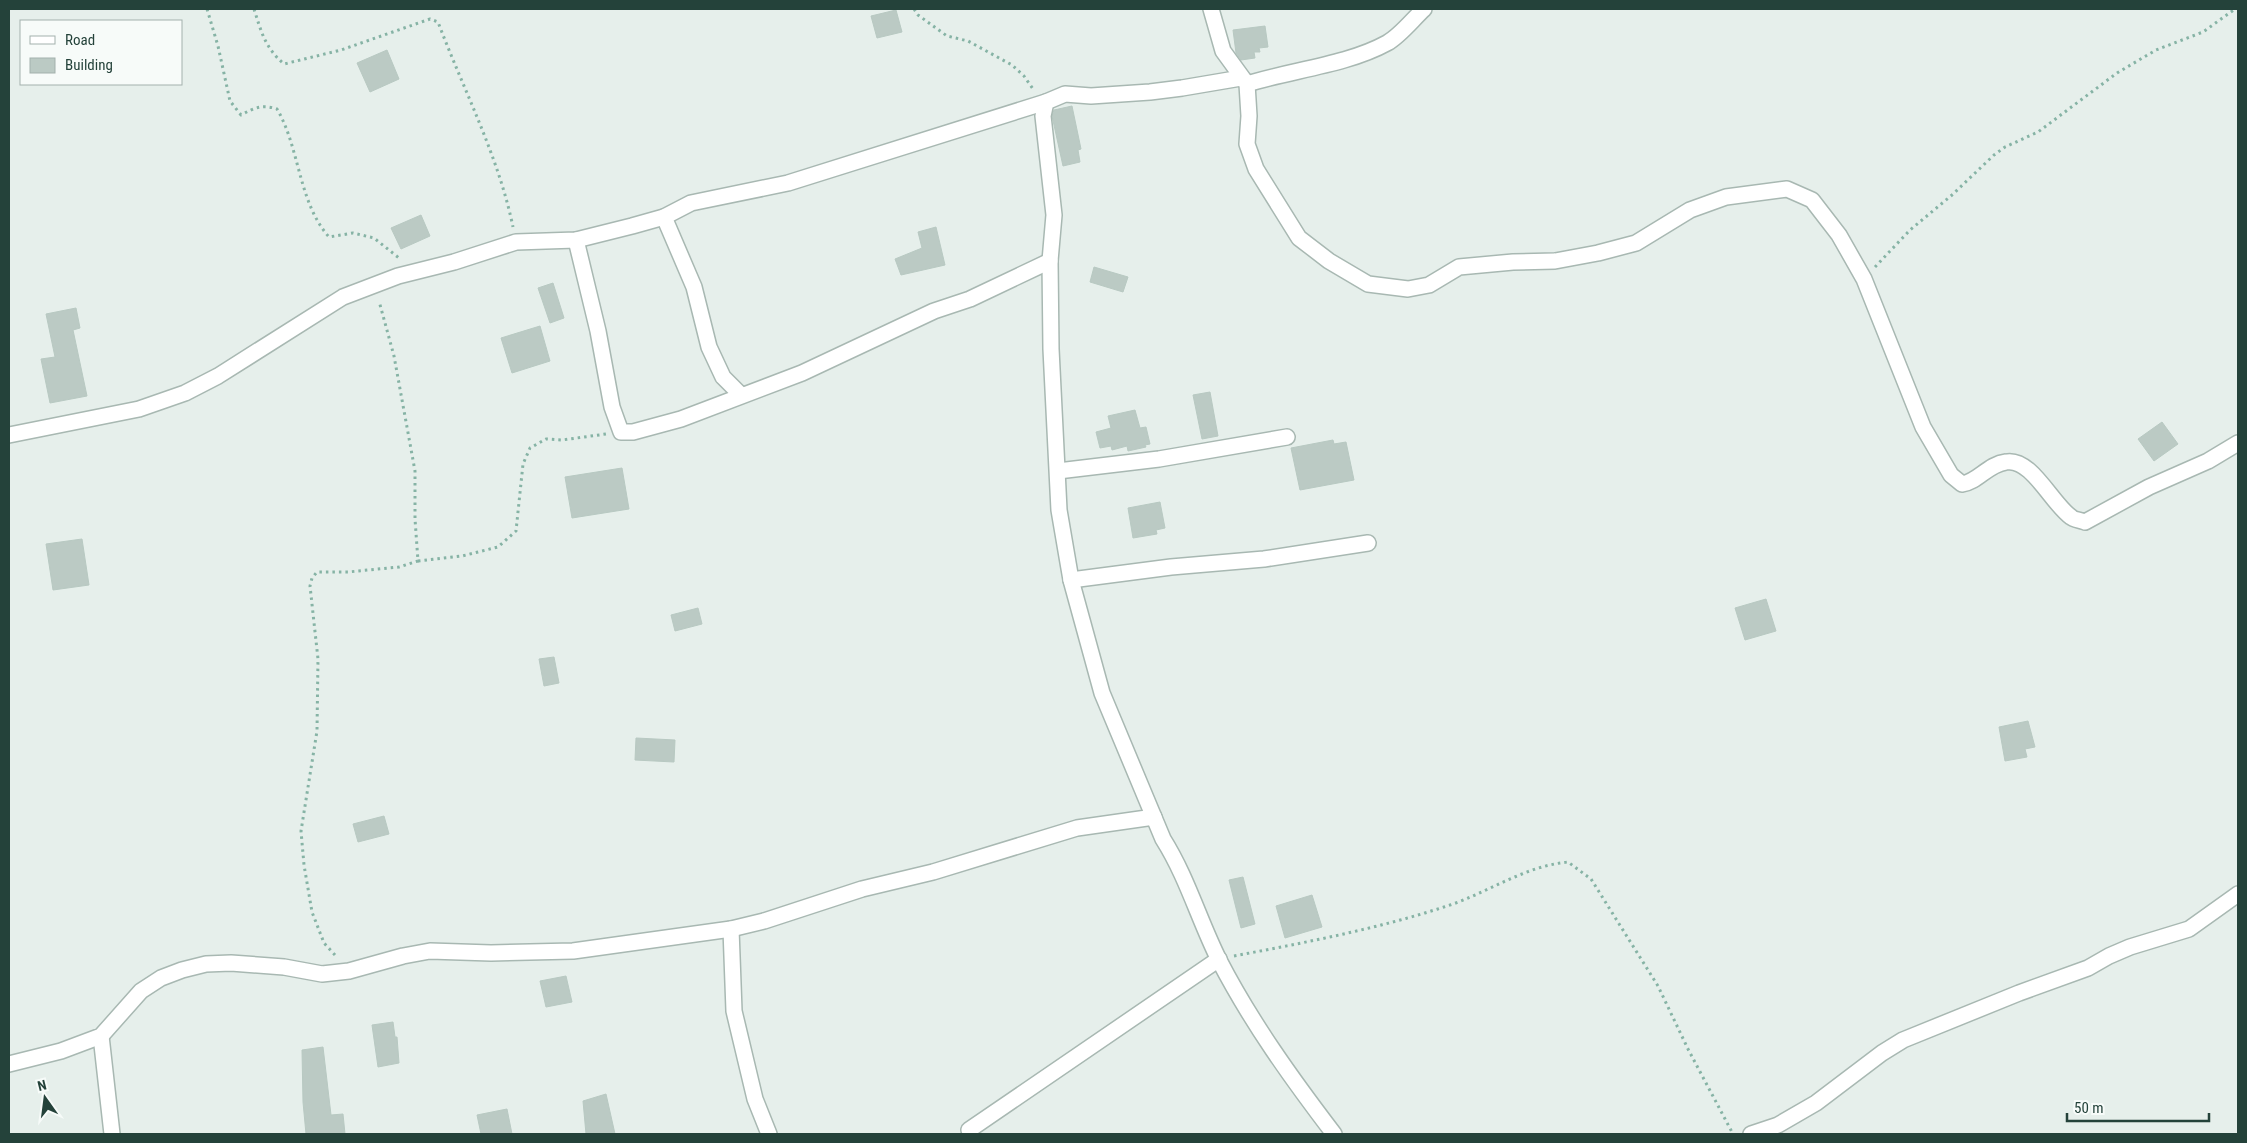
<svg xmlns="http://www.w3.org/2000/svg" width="2247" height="1143" viewBox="0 0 2247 1143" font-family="'Roboto Condensed',sans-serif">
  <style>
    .building { fill: #bbcac4; stroke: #b8c9c2 }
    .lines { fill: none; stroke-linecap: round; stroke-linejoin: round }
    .minor-casing { stroke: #a8b8b2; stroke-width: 18 }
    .path { stroke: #86b3a5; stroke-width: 3; stroke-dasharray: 2.5 4; stroke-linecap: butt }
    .minor { stroke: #fff; stroke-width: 15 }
  </style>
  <rect width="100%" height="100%" fill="#e6efeb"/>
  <g class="building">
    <path d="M896,10L902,32L877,38L871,16Z"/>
    <path d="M1265,26L1268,47L1259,48L1260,52H1254L1255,58L1241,60L1236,53L1233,30Z"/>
    <path d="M387,50L399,79L370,92L357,63Z"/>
    <path d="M1072,106L1081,149L1078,150L1080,162L1063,166L1052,116L1054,110Z"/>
    <path d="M421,215L430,236L401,249L391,228Z"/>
    <path d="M936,227L945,265L901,275L895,259L922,248L918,232Z"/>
    <path d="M1094,267L1128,277L1123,292L1090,282Z"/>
    <path d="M553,283L564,318L550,323L538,288Z"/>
    <path d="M76,308L80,328L73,330L87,396L50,403L41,359L55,357L46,314Z"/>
    <path d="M540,326L550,361L512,373L501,338Z"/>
    <path d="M1210,392L1218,436L1202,439L1193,395Z"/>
    <path d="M1135,410L1140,428L1146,427L1150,444L1145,445L1146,447L1128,451L1127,446L1112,450L1111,446L1100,448L1096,432L1111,428L1108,416Z"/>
    <path d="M2162,422L2178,444L2154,461L2138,439Z"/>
    <path d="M1333,440L1334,444L1346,442L1354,480L1300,490L1291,448Z"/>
    <path d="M622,468L629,509L572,518L565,477Z"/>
    <path d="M1160,502L1165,528L1156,530L1157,534L1133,538L1128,508Z"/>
    <path d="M82,539L89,585L53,590L46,544Z"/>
    <path d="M1766,599L1776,631L1745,640L1735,608Z"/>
    <path d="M698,608L702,624L675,631L671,615Z"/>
    <path d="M554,657L559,683L544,686L539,659Z"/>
    <path d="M2028,721L2035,747L2025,749L2027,757L2005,761L1999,727Z"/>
    <path d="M636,738L675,740L674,762L635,760Z"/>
    <path d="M384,816L389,834L358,842L353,824Z"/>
    <path d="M1243,877L1255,924L1241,928L1229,880Z"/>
    <path d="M1312,895L1322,927L1285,938L1276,906Z"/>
    <path d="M566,976L572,1002L546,1007L540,981Z"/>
    <path d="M393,1022L395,1037H397L399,1063L378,1067L372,1025Z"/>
    <path d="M323,1047L331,1115L343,1114L345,1134H306L303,1102L302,1050Z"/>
    <path d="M606,1094L615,1134H586L583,1101Z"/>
    <path d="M507,1109L512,1134H481L477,1115Z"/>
  </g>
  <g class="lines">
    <g class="minor-casing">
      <g id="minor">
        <path d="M1211,9L1223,51L1247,84L1249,116L1247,144L1256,169L1299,238L1329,261L1368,284L1408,289L1429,285L1459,267L1513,262L1555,261L1598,253L1636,243L1690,210L1726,197L1787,189L1812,200L1839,235L1864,279L1923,427L1951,475L1962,484C1978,482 1988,464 2006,462C2031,457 2052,504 2071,517C2074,520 2081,520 2085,522L2149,487L2208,461L2238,443"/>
        <path d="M1241,78L1182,88L1150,92L1091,96L1065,94L1046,102L1043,116L1054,215L1050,261L1051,349L1059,510L1071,580L1102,693L1163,839C1187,877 1199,920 1219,960C1251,1022 1292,1079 1334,1134"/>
        <path d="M1247,84C1291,70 1347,65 1387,43C1400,36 1413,19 1424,9"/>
        <path d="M664,217L694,287L709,347L723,377L741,395"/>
        <path d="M576,240L598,331L612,407L621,432H633L681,419L802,373L934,311L970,299L1050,261"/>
        <path d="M9,435L139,409L185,393L218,376L343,297L398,276L454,262L516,242L576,240L632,226L664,217L691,203L788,183L1046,102"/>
        <path d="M1058,471L1159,459L1287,437"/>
        <path d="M1071,580L1171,567L1264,559L1368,543"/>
        <path d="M731,929L734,1011L755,1099L769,1134"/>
        <path d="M101,1036L112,1134"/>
        <path d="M9,1064L61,1051L101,1036L141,991L161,978L182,970L206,964L231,963L284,967L322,974L349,971L403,956L430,951L491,953L573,951L731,929L764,921L862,889L933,872L1077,828L1154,817"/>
        <path d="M969,1130L1219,959"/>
        <path d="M1751,1134L1778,1125L1816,1103L1882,1053L1903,1040L2019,993L2088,968L2109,956L2130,947L2189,929L2238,894"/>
      </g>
    </g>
    <g class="path">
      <path d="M207,9L218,46L230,101L241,115C254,108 262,104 277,109C300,148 298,202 329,237L353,233L374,238L399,258"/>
      <path d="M254,9C261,31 265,48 284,64L341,50L430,19L438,22C464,91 498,155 513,227"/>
      <path d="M914,9L918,15L947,36L968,41L1012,65L1024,76L1033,89"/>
      <path d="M1875,267L1910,230L1952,195L1994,155L2005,147L2038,132L2117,73L2156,50L2203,32L2235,9"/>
      <path d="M418,561L462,556L498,547L516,531L523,464L530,448L546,439L562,440L606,434"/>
      <path d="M335,955L324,943L312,912L304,865L301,831L317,731L318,659L310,586L312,578L317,572H348L399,567L418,561L415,519V471L394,356L379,301"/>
      <path d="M1234,956C1308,942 1382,928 1453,904C1492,890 1526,866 1568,862L1591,879L1658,986L1688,1049L1733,1134"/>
    </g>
    <use href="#minor" class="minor"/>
  </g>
  <rect width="2247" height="1143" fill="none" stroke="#24423a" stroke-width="20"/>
  <rect x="20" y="20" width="162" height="65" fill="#f7fbf9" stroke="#a3b1ad"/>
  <rect x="30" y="36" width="25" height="8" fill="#ffffff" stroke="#a3b1ad"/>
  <text x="65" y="45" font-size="15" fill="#24423a">Road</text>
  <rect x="30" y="58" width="25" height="15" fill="#bbcac4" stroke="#a3b1ad"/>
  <text x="65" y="70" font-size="15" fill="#24423a">Building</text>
  <g transform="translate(45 1098) rotate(346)" stroke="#f7fbf9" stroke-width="4" paint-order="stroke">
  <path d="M0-4L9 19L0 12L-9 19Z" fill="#24423a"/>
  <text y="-8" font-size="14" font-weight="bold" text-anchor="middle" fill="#24423a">N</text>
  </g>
  <path d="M2067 1113v8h142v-8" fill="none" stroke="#24423a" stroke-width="2.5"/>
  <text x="2074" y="1113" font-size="15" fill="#24423a" stroke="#f7fbf9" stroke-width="4" paint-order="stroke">50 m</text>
</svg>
